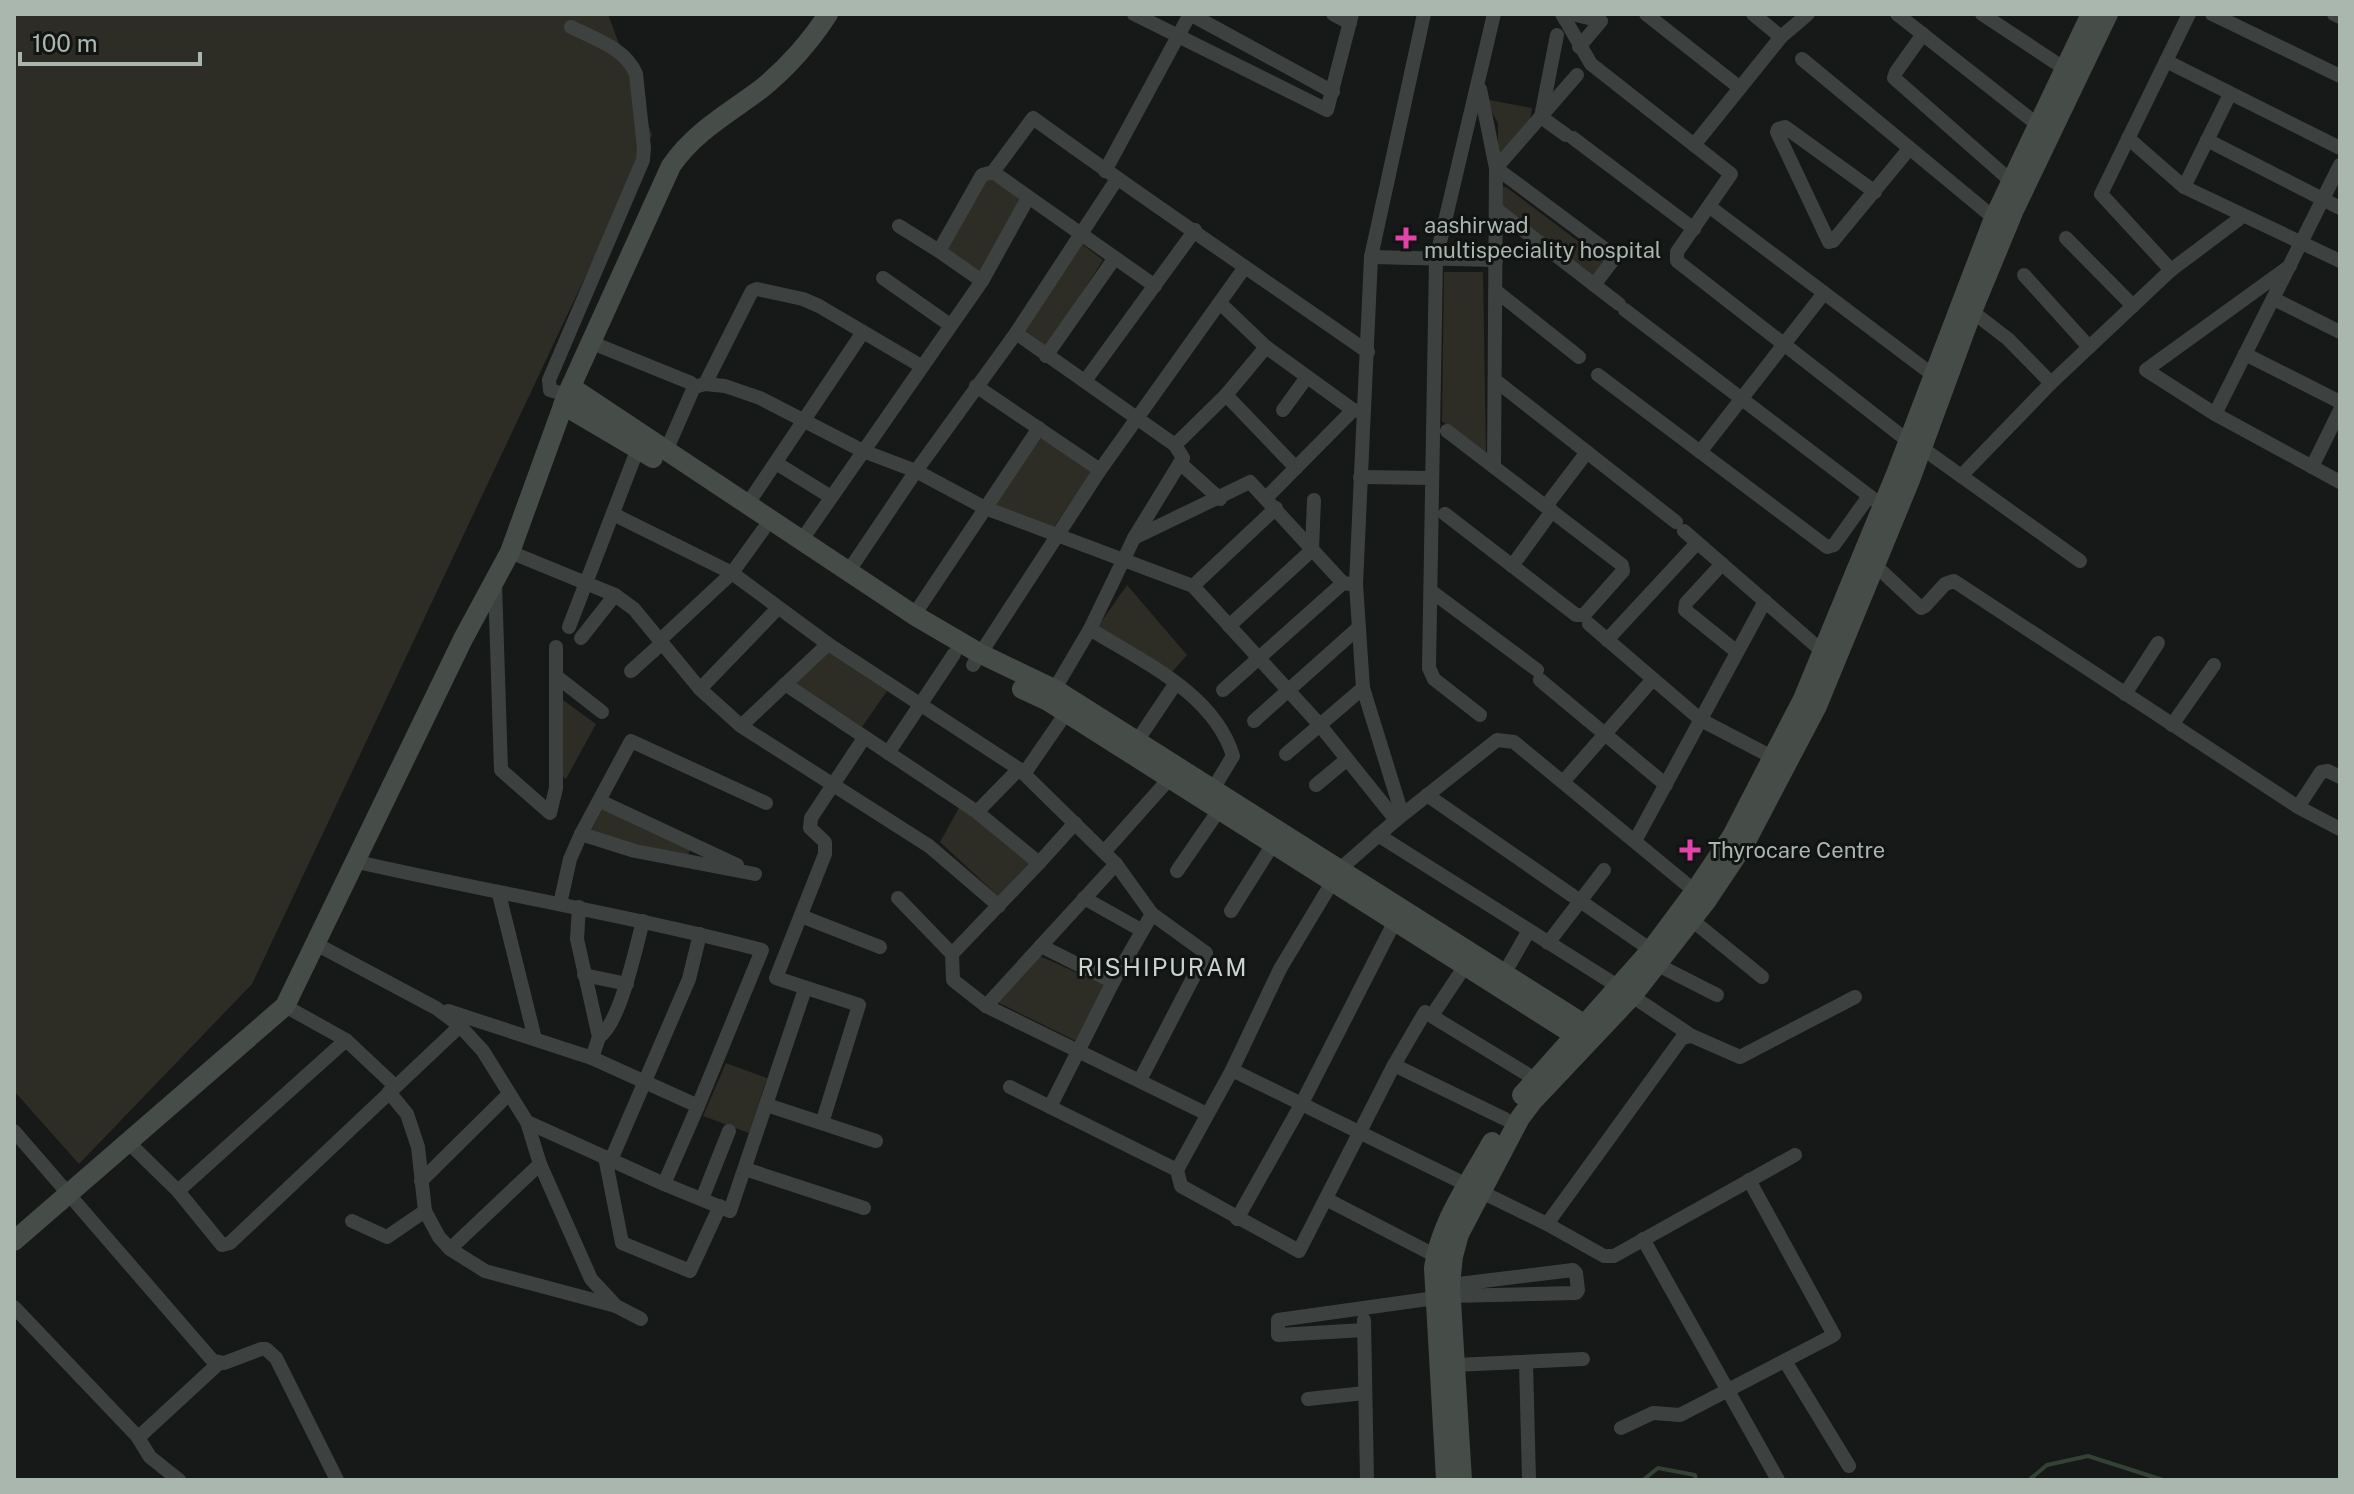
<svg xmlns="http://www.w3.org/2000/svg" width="2354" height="1494" viewBox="0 0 2354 1494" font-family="'Public Sans',sans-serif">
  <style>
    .green { fill: #2d2c25 }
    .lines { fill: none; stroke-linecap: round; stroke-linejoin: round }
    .stream { stroke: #334235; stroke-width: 4 }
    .street { stroke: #3d4240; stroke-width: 14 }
    .secondary { stroke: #464d49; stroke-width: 20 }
    .poi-dot { fill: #e344aa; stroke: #121313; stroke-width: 3 }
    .labels { text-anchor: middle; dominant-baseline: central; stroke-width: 6; stroke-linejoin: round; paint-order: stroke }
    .poi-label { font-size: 22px; fill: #aab7af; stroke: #121313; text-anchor: start }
    .neighbourhood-label { font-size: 24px; letter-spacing: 2px; fill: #cad4ce; stroke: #121313 }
  </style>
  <rect width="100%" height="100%" fill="#171818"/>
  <g class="green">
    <path d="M14,14H608L652,135L252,984L79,1164L14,1091Z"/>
    <path d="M1484,99L1532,108L1529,126L1498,160V123Z"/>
    <path d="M988,177L1023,200L981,272L945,247Z"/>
    <path d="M1498,187H1506L1606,262L1588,283L1498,217Z"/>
    <path d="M1082,244L1103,260L1047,347L1025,330Z"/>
    <path d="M1444,272H1483L1486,452L1482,454L1442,421Z"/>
    <path d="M1041,438L1091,472L1052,530L994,505Z"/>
    <path d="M1127,585L1187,655L1172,672L1097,628Z"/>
    <path d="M826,651L887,691L862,727L795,683Z"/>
    <path d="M563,700L596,724L566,779L562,776Z"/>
    <path d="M960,806L1030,862L998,896L940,842Z"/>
    <path d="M603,808L691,848L687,857L590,833Z"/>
    <path d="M1040,956L1106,986L1078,1042L997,1002Z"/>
    <path d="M726,1063L767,1078L749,1133L703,1116Z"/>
  </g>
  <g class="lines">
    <g class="stream">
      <path d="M1643,1480L1658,1468L1695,1475L1696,1480"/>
      <path d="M2029,1480L2047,1465L2088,1456L2163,1480"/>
    </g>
    <g class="street">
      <path d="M1134,14L1327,110L1352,14"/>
      <path d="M1190,14L1333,92"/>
      <path d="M1333,14L1350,23"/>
      <path d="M1562,14L1591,64L1731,174L1677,252V261L1908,441"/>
      <path d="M1572,14L1601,21L1579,47"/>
      <path d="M1646,14L1740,88"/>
      <path d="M1753,14L1781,37"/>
      <path d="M1897,14L2038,125"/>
      <path d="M1982,14L2065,69"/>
      <path d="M2212,14L2340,76"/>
      <path d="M2334,14L2340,17"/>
      <path d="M1923,34L1896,72L1894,78L2011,181"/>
      <path d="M1557,35L1541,117L1566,135"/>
      <path d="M1802,59L1994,218"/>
      <path d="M2166,61L2340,148"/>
      <path d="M1577,75L1496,168L1613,255V260L1594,285"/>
      <path d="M1480,89L1496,168L1494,467"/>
      <path d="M1573,138L1694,229"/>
      <path d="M2128,138L2184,187L2340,261"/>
      <path d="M2207,140L2340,208"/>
      <path d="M1694,145L1781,37L1808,14"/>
      <path d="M1105,171L1190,14"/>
      <path d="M993,172L1155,286"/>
      <path d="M2184,187L2230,94"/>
      <path d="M1875,192L1785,127L1778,129L1777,132L1829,242L1833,241L1909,149"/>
      <path d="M1710,207L1933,375"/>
      <path d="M1496,209L1619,304"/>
      <path d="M899,226L939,251"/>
      <path d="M2066,238L2133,306"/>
      <path d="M1371,257L1496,260"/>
      <path d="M2290,266L2146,370L2215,414L2340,482"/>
      <path d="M2171,270L2101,194L2189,14"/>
      <path d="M2024,275L2089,347"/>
      <path d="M883,278L950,325"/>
      <path d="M982,281L939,251L982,175L993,172L1033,118C1143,198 1256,274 1368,352"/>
      <path d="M1496,291L1579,357"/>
      <path d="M2274,299L2340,332"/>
      <path d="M1220,303L1266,347"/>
      <path d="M1965,306L2008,339L2051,383"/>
      <path d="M1625,310L1876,501"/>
      <path d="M1016,333L1175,445L1183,458L1134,538L1090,629L1050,697"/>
      <path d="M590,342L691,383L694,387L666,451"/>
      <path d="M2245,354L2340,402"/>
      <path d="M1046,356L1114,259"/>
      <path d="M1598,375L1827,547L1834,545L1869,496"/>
      <path d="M1495,380L1676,522"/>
      <path d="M1085,381L1195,230"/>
      <path d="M705,384L752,291L757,289L803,299L819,306L921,366"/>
      <path d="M976,386L1100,470"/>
      <path d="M694,387L705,384L725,386L760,398L863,451L916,471L985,508L1193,586L1319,724L1396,820"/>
      <path d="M567,395L550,390L549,380L643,160L644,148L636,74C625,48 595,39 571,27"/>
      <path d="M1226,395L1296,468"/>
      <path d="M1283,410L1307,377"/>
      <path d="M2215,414L2340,165"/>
      <path d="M1175,445L1226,395L1266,347L1353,410"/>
      <path d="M1922,448L2080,561"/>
      <path d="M1700,452L1824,293"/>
      <path d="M776,463L831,497"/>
      <path d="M1180,463L1220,499"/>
      <path d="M2312,467L2340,410"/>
      <path d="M1961,476L2051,383L2171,270L2243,216"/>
      <path d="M1360,477L1432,478"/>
      <path d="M1266,498L1353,410L1361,411"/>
      <path d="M747,505L863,332"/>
      <path d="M1546,506L1587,452"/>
      <path d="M613,514L732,573L828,644L1019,769L1116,864L1152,914L1206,953L1140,1080"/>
      <path d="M1445,514L1576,615H1584L1623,571L1622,565L1447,431"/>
      <path d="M1684,531L1822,651"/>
      <path d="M1134,538L1250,482L1343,583"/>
      <path d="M801,541L982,281L1028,198"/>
      <path d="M510,552L615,595L634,609L700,689L741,726L929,846L999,906"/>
      <path d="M1722,564L1686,603L1685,610L1737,652"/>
      <path d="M1875,565L1921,608L1925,606L1945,584L1954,581L2298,807L2340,829"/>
      <path d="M1512,566L1552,511"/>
      <path d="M848,572L916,471L1016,333L1117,179"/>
      <path d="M495,583L501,770L550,813L556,788V647"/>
      <path d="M1193,586L1276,508"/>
      <path d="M1431,591L1537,670"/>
      <path d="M914,615L1039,428"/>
      <path d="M1589,624L1701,720L1772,757"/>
      <path d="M1229,626L1312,550L1314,500"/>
      <path d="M569,627L638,448"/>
      <path d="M1090,629C1141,661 1214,693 1233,756L1213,789"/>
      <path d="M581,638L615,595"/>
      <path d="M1607,640L1697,543"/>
      <path d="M659,641L732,573L763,530"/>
      <path d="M973,665L1100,470L1245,267"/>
      <path d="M631,671L661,644"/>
      <path d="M556,676L602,712"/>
      <path d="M1540,680L1666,785"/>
      <path d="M785,684L977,812L1039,863"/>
      <path d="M700,689L778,608"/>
      <path d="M1223,690L1343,583L1350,584"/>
      <path d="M2125,694L2158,643"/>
      <path d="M1480,715L1434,679L1429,668L1436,259L1494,14"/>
      <path d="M1254,721L1357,629"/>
      <path d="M2172,725L2214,665"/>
      <path d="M741,726L828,644"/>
      <path d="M1137,741L1176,683"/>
      <path d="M888,753L954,654"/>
      <path d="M1286,754L1363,688"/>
      <path d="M1024,774L1066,713"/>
      <path d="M1563,782L1653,679"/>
      <path d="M1316,785L1346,760"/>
      <path d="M1427,795L1651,950"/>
      <path d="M600,801L737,865"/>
      <path d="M2298,807L2321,772L2328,771L2340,777"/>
      <path d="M977,812L1019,769"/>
      <path d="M1402,814L1363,688L1356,584L1371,257L1424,14"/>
      <path d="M581,834L635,851L755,874"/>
      <path d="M1378,835L1619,987"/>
      <path d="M1635,841L1765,601"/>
      <path d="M1104,852L1170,778"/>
      <path d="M353,861C489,892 627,915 762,950L698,1106L664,1184"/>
      <path d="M1177,871L1219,810"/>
      <path d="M499,894L535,1039"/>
      <path d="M898,898L952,954L953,980L986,1006L1207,1114"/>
      <path d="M1084,898L1141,930"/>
      <path d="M560,904L570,859L581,834L631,741L766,803"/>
      <path d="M579,907L577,939L599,1037L592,1058"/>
      <path d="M1231,911L1273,844"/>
      <path d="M801,916L880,947"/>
      <path d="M1692,920L1762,977"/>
      <path d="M1548,943L1604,870"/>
      <path d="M316,944L436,1008L460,1026L483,1051L527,1122L540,1164L591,1279L616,1306L641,1319"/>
      <path d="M1041,946L1113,982"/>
      <path d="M952,954L1039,863L1075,823"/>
      <path d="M1658,965L1717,995"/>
      <path d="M1504,974L1528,932"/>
      <path d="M584,975L627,984"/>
      <path d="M1632,996L1692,1036"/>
      <path d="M285,1006L346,1040L395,1086"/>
      <path d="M986,1006L1116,864"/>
      <path d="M448,1011L592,1058L698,1106"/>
      <path d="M1433,1014L1465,966"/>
      <path d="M599,1037C620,1024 636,947 643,921"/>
      <path d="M346,1040L178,1191L222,1245L230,1243L460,1026"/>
      <path d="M1394,1065L1505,1119"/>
      <path d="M1232,1070L1547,1224L1604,1256H1614L1795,1155"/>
      <path d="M1010,1087L1177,1170L1181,1186L1299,1251L1394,1065L1425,1012L1535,1079"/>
      <path d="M389,1092L407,1114L418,1147L425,1211L439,1237L450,1249L485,1271L616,1306"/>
      <path d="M767,1105L876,1141"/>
      <path d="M1050,1107L1113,982L1152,914"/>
      <path d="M527,1122L664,1184L730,1211L805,989"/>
      <path d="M822,1123L859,1005L776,978L825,854V842L810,828L811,818L864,738"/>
      <path d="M14,1131L213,1361L224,1363L261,1349H266L276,1358L337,1480"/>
      <path d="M129,1143L178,1191"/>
      <path d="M605,1157L622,1243L690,1271L720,1206"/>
      <path d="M611,1160L689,979L700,934"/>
      <path d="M745,1169L864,1208"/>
      <path d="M1177,1170L1232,1070L1280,969L1340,869L1396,820L1497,740L1514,742L1702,897"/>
      <path d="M421,1181L508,1095"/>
      <path d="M702,1199L729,1131"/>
      <path d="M1326,1199L1436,1256"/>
      <path d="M1237,1219L1302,1103L1395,921"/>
      <path d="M352,1221L387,1237L425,1211"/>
      <path d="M1547,1224L1682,1038L1692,1036L1740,1057L1855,997"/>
      <path d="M1643,1239L1778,1480"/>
      <path d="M450,1249L540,1164"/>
      <path d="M1450,1285L1573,1270L1576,1273L1578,1290L1576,1293L1451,1296"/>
      <path d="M14,1307L137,1436L141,1435L218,1364"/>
      <path d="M1364,1320L1367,1480"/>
      <path d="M1364,1330L1278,1335V1320L1435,1298"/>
      <path d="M1785,1361L1849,1466"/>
      <path d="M1526,1362L1529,1480"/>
      <path d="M1455,1365L1583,1359"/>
      <path d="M1308,1399L1365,1393"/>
      <path d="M1621,1428L1653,1413L1680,1415L1834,1335L1749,1180"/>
      <path d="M137,1436L150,1457L179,1480"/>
    </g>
    <g class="secondary">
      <path d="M571,387L914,615L979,653L1056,690L1593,1030"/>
      <path d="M563,405L653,458"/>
      <path d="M1022,689L1048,701L1584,1041"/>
      <path d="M1522,1095L1651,950L1695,891L1732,836L1803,699L1896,474L1994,218L2091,14"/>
      <path d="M14,1241L285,1006L463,639L510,552L567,395L671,166C694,132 729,113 761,89C786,69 811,41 828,14"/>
      <path d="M1446,1480L1434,1268C1440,1222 1470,1182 1492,1142"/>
      <path d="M1462,1480L1450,1285L1453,1256L1459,1234L1520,1118L1532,1102L1632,996L1707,900L1745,843L1817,706L1910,480L1973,309L2014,210L2108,14"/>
    </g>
  </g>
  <g class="poi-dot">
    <path d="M1402 226h8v8h8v8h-8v8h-8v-8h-8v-8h8z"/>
    <path d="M1686 838h8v8h8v8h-8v8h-8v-8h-8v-8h8z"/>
  </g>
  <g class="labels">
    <g class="poi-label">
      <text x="1424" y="225">aashirwad<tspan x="1424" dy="25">multispeciality hospital</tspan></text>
      <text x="1708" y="850">Thyrocare Centre</text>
    </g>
    <g class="neighbourhood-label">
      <text x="1163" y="967">RISHIPURAM</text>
    </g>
  </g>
  <rect width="2354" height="1494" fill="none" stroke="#aab7af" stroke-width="32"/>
  <path d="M20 52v12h180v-12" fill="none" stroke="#aab7af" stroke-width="4"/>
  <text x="32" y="52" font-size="24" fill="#aab7af" stroke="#121313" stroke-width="6" paint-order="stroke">100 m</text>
</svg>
